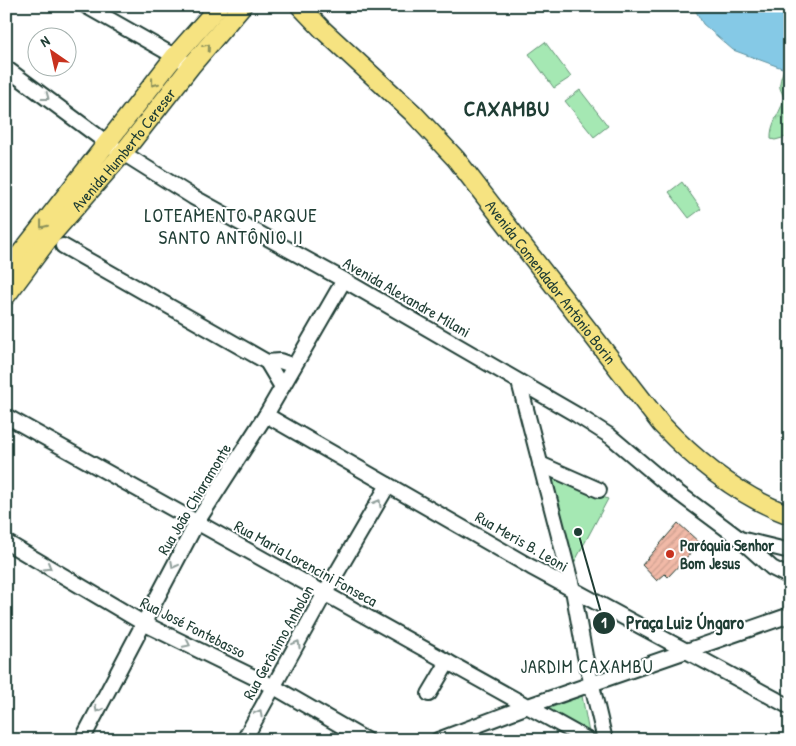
<svg xmlns="http://www.w3.org/2000/svg" width="796" height="746" viewBox="0 0 796 746" font-family="'Patrick Hand',sans-serif">
  <style>
    .forest { fill: url(#forest-crowns); stroke: #629274 }
    .green { fill: #a5e8b3; stroke: #629274 }
    .water { fill: #85c9e6; stroke: #5c919f }
    .building { fill: url(#building-hatch); stroke: #1f3d34 }
    .lines { fill: none; stroke-linecap: round; stroke-linejoin: round }
    .minor-casing { stroke: #1f3d34; stroke-width: 18 }
    .major-casing { stroke: #1f3d34; stroke-width: 21 }
    .minor { stroke: #fff; stroke-width: 14 }
    .major { stroke: #f6e381; stroke-width: 18 }
    .oneway { stroke: #8a905a }
    .oneway2 { stroke: #8f9e9a }
    .poi-dot { fill: #c8321e; stroke: #fff; stroke-width: 2 }
    .labels { text-anchor: middle; dominant-baseline: central; stroke-width: 4; stroke-linejoin: round; paint-order: stroke }
    .street-label { font-size: 16px; fill: #1f3d34; stroke: #fff }
    .poi-label { font-size: 16px; font-weight: bold; fill: #1f3d34; stroke: #fff; text-anchor: start }
    .neighbourhood-label { font-size: 18px; letter-spacing: 1px; fill: #1f3d34; stroke: #fff }
    .quarter-label { font-size: 19px; letter-spacing: 1px; fill: #1f3d34; stroke: #fff }
    .district-label { font-size: 21px; font-weight: bold; letter-spacing: 1px; fill: #1f3d34; stroke: #fff }
    .leader { fill: none; stroke: #1f3d34; stroke-width: 2 }
    .callout-dot { fill: #1f3d34; stroke: #fff; stroke-width: 2 }
    .mark-label { font-size: 15px; text-anchor: middle; font-weight: bold; fill: #fff }
    .callout-label { font-size: 18px; text-anchor: middle; font-weight: bold; fill: #1f3d34; stroke: #fff; stroke-width: 4; stroke-linejoin: round; paint-order: stroke }
  </style>
  <defs>
    <pattern id="forest-crowns" width="20" height="18" patternUnits="userSpaceOnUse" patternTransform="scale(1.25)"><rect width="20" height="18" fill="#a5e8b3"/><path d="M2 6a3 3 0 1 1 6 0M12 15a3 3 0 1 1 6 0" fill="none" stroke="#8ec89b"/></pattern>
    <pattern id="building-hatch" width="6" height="6" patternUnits="userSpaceOnUse" patternTransform="scale(1.25)"><rect width="6" height="6" fill="#f1b9a7"/><path d="M-1 1l2-2M0 6l6-6M5 7l2-2" fill="none" stroke="#cea090"/></pattern>
  </defs>
  <rect width="100%" height="100%" fill="#fff"/>
  <filter id="ink" filterUnits="userSpaceOnUse"><feTurbulence type="fractalNoise" baseFrequency=".02" numOctaves="2"/><feDisplacementMap in="SourceGraphic" scale="10" xChannelSelector="R" yChannelSelector="G"/><feConvolveMatrix kernelMatrix="1 2 1 2 8 2 1 2 1" color-interpolation-filters="sRGB"/></filter>
  <g filter="url(#ink)">
    <path class="forest" d="M790,53V136L775,140L771,139C770,124 779,115 783,102C786,94 778,91 780,83C781,73 788,64 790,53Z"/>
    <g class="green">
      <path d="M545,42L571,77L554,88L529,54Z"/>
      <path d="M580,90L608,126L594,137L565,101Z"/>
      <path d="M682,182L701,209L689,218L669,192Z"/>
      <path d="M552,477L608,499L573,565Z"/>
      <path d="M582,696L589,733L545,710Z"/>
    </g>
    <path class="water" d="M693,6H790V57L782,68L733,50L703,24Z"/>
    <path class="building" d="M678,523L700,543L668,577L665,574L657,581L642,565Z"/>
    <g class="lines">
      <g class="minor-casing">
        <g id="minor">
          <path d="M86,6L183,61"/>
          <path d="M6,68L107,143L193,197L344,280L577,415L610,436L669,486L740,539L790,551"/>
          <path d="M63,246L267,362L282,387"/>
          <path d="M267,362L280,361L294,366"/>
          <path d="M519,382L573,590L585,656L605,740"/>
          <path d="M266,415L531,567L790,707"/>
          <path d="M6,416L588,740"/>
          <path d="M540,464L599,490"/>
          <path d="M6,542L143,623L274,687L366,740"/>
          <path d="M743,542L772,568L790,577"/>
          <path d="M429,694L448,662"/>
          <path d="M82,740L197,522L266,415L344,280"/>
          <path d="M244,740L325,593L388,485"/>
          <path d="M438,740L528,706L790,615"/>
        </g>
      </g>
      <g class="major-casing">
        <g id="major">
          <path id="s1" d="M300,6L323,30L413,113L456,159L661,424C697,462 740,497 790,515"/>
          <path d="M6,272L175,56L219,6"/>
          <path id="s2" d="M6,296L53,233L122,154L191,66L242,6"/>
        </g>
      </g>
      <use href="#minor" class="minor"/>
      <use href="#major" class="major"/>
    </g>
    <defs><path id="oneway-chevron" d="M-2-3.5L2.5 0L-2 3.5" fill="none" stroke-width="1.6" stroke-linecap="round" stroke-linejoin="round" transform="scale(1.25)"/></defs>
    <g class="oneway">
      <use href="#oneway-chevron" transform="translate(207 47) rotate(-50)"/>
      <use href="#oneway-chevron" transform="translate(154 83) rotate(128)"/>
      <use href="#oneway-chevron" transform="translate(43 225) rotate(128)"/>
    </g>
    <g class="oneway2">
      <use href="#oneway-chevron" transform="translate(46 97) rotate(37)"/>
      <use href="#oneway-chevron" transform="translate(378 503) rotate(-60)"/>
      <use href="#oneway-chevron" transform="translate(174 565) rotate(118)"/>
      <use href="#oneway-chevron" transform="translate(48 567) rotate(30)"/>
      <use href="#oneway-chevron" transform="translate(187 644) rotate(26)"/>
      <use href="#oneway-chevron" transform="translate(297 644) rotate(-61)"/>
      <use href="#oneway-chevron" transform="translate(98 709) rotate(118)"/>
      <use href="#oneway-chevron" transform="translate(259 713) rotate(-61)"/>
    </g>
  </g>
  <circle class="poi-dot" cx="670" cy="554" r="5"/>
  <g class="labels">
    <g class="street-label">
      <text stroke="none"><textPath href="#s2" startOffset="188">Avenida Humberto Cereser</textPath></text>
      <text stroke="none"><textPath href="#s1" startOffset="374">Avenida Comendador Antônio Borin</textPath></text>
      <text transform="translate(407 297) rotate(30)">Avenida Alexandre Milani</text>
      <text transform="translate(194 499) rotate(-59)">Rua João Chiaramonte</text>
      <text transform="translate(522 541) rotate(30)">Rua Meris B. Leoni</text>
      <text transform="translate(306 563) rotate(29)">Rua Maria Lorencini Fonseca</text>
      <text transform="translate(193 627) rotate(27)">Rua José Fontebasso</text>
      <text transform="translate(278 642) rotate(-61)">Rua Gerônimo Anholon</text>
    </g>
    <g class="poi-label">
      <text x="680" y="545">Paróquia Senhor<tspan x="680" dy="18">Bom Jesus</tspan></text>
    </g>
    <g class="neighbourhood-label">
      <text x="587" y="666">JARDIM CAXAMBU</text>
    </g>
    <g class="quarter-label">
      <text x="231" y="215">LOTEAMENTO PARQUE<tspan x="231" dy="22">SANTO ANTÔNIO II</tspan></text>
    </g>
    <g class="district-label">
      <text x="507" y="108">CAXAMBU</text>
    </g>
  </g>
  <path class="leader" d="M578 532L604 623"/>
  <g class="callout-dot">
    <circle cx="578" cy="532" r="5"/>
    <circle cx="604" cy="623" r="12"/>
  </g>
  <g class="mark-label">
    <text x="604" y="628">1</text>
  </g>
  <g class="callout-label">
    <text x="685" y="629">Praça Luiz Úngaro</text>
  </g>
  <rect width="796" height="746" fill="none" stroke="#fff" stroke-width="25"/>
  <rect x="12" y="12" width="771" height="721" fill="none" stroke="#1f3d34" stroke-width="2" filter="url(#ink)"/>
  <g transform="translate(52 52) rotate(326)"><circle r="24" fill="#ffffff" stroke="#a5b1ae"/>
  <path d="M0-4L9 19L0 12L-9 19Z" fill="#c8321e"/>
  <text y="-8" font-size="14" font-weight="bold" text-anchor="middle" fill="#1f3d34">N</text>
  </g>
</svg>
